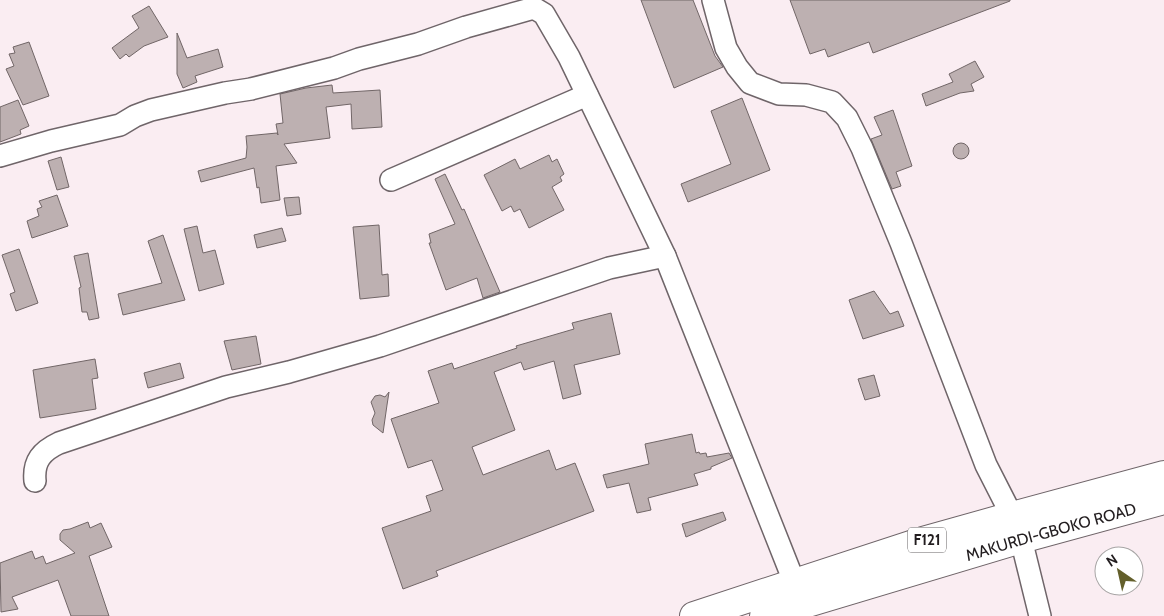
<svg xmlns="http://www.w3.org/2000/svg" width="1164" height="616" viewBox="0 0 1164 616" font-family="Cabin,sans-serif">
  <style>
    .building { fill: #bdb0b1; stroke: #716667 }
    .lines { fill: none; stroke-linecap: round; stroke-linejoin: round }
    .minor-casing { stroke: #6f6569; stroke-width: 24 }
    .major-casing { stroke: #6f6569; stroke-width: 30 }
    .minor { stroke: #fff; stroke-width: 21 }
    .major { stroke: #fff; stroke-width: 28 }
    .labels { text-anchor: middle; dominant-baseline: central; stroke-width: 5; stroke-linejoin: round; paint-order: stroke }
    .shield { fill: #fff; stroke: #646162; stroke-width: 1 }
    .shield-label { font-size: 15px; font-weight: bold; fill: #221d1f }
    .street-label { font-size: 16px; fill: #221d1f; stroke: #fff }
  </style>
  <rect width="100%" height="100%" fill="#faedf2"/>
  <g class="building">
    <path d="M641,0H693L715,56L723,67L674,88Z"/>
    <path d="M790,0H1010V1L873,53L869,42L828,57L825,49L810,54Z"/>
    <path d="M149,6L168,37L144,46L129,57L126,54L120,59L112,48L139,28L132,16Z"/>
    <path d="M177,33L187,58L218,49L223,67L195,76L197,82L183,88L177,74Z"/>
    <path d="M29,42L49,96L23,105L6,69L14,66L9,54L15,53L13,47Z"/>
    <path d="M975,61L984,77L971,84L974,91L960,93L926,106L922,94L953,82L949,74Z"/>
    <path d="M332,85L333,93L380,90L382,127L352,129L351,104L326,107L330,138L284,144L297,163L276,166L280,200L261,203L259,187L257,188L254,168L201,182L198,171L246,158L247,147L246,136L277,133L278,135L276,124L283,123L280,94L306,88Z"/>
    <path d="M742,98L770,170L688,202L681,184L731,164L711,111Z"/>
    <path d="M18,100L29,126L20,130L21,134L0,142V107Z"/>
    <path d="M893,110L912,166L896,172L901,186L892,189L871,139L882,135L874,117Z"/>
    <circle cx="961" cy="151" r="8"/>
    <path d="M549,155L552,162L557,159L564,174L560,177L562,181L552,187L564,210L529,228L520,209L514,212L511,206L502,211L484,175L515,159L520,169Z"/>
    <path d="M61,157L69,187L57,190L48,161Z"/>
    <path d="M445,174L462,210L464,209L500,292L483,298L477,278L446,290L429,243H431L429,234L455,224L435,179Z"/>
    <path d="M57,195L68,226L32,238L27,221L39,216L37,209L42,207L39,201Z"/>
    <path d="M299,197L301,214L287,216L284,198Z"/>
    <path d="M379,225L382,275L388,274L389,296L360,299L353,227Z"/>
    <path d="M197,226L203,253L215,250L224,284L199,291L184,229Z"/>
    <path d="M282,228L286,241L257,248L254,235Z"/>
    <path d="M163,235L185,300L123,315L118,294L162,283L148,241Z"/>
    <path d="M19,249L38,303L16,311L10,294L15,292L2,255Z"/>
    <path d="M88,253L99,318L89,320L87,312H82L79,288L81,287L74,256Z"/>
    <path d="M874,291L890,314L898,311L904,326L863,339L849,300Z"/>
    <path d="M611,313L620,354L574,365L581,394L563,399L554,361L524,370L521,362L494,372L515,430L472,447L483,475L549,450L556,470L575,463L594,511L436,571L438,576L403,589L382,528L431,511L426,496L443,490L432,460L408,468L391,419L439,403L428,371L452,363L454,369L517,348L516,346L574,329L572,323Z"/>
    <path d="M256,336L261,364L232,370L224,341Z"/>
    <path d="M95,359L98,378L92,379L96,409L40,418L33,370Z"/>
    <path d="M180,363L184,378L148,388L144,373Z"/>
    <path d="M874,375L880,396L865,400L858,379Z"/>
    <path d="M389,392L387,405L383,433L373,425L372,420L375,413L371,402L375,396L380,395L385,397Z"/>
    <path d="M692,434L696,453L699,452L700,454L706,453L707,457L729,453L732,458L711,467V469L694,474L698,485L648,498L651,510L637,513L629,483L607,488L603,475L649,464L645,444Z"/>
    <path d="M723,512L726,520L686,537L682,524Z"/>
    <path d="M88,522L90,528L101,523L112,547L89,556L109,616H71L58,580L12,597L18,609L1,612L0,563L32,551L35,559L43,556L46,564L75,553L60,540V534L63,530L70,529Z"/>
  </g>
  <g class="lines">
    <g class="minor-casing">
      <g id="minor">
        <path d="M713,0L726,48L737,67L750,83L779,94L806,95L832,102L847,118L862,148L901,243L986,465L1012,516L1021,539L1040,616"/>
        <path d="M0,156L51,141L120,125L135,116L151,110L225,93L251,89L334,68L359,59L418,44L466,27L534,8L544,14L569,57L665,256L795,584"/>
        <path d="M391,180L587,95"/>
        <path d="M35,481C33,461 42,451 59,443L226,387L289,372L380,346L609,268L665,256"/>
      </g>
    </g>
    <g class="major-casing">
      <g id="major">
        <path d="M694,616L923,541L1012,516L1164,475"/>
        <path id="s1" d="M764,616L1021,539L1164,500"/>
      </g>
    </g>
    <use href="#minor" class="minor"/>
    <use href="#major" class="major"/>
  </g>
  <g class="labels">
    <rect class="shield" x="908" y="527.5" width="38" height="25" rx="4"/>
    <g class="shield-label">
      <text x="927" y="540">F121</text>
    </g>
    <g class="street-label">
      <text stroke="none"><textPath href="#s1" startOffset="299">MAKURDI-GBOKO ROAD</textPath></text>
    </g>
  </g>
  <g transform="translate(1119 571) rotate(326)"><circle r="24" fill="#ffffff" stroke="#a7a5a5"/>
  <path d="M0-4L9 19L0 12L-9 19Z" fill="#635f2b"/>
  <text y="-8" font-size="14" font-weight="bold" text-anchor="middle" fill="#221d1f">N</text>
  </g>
</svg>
